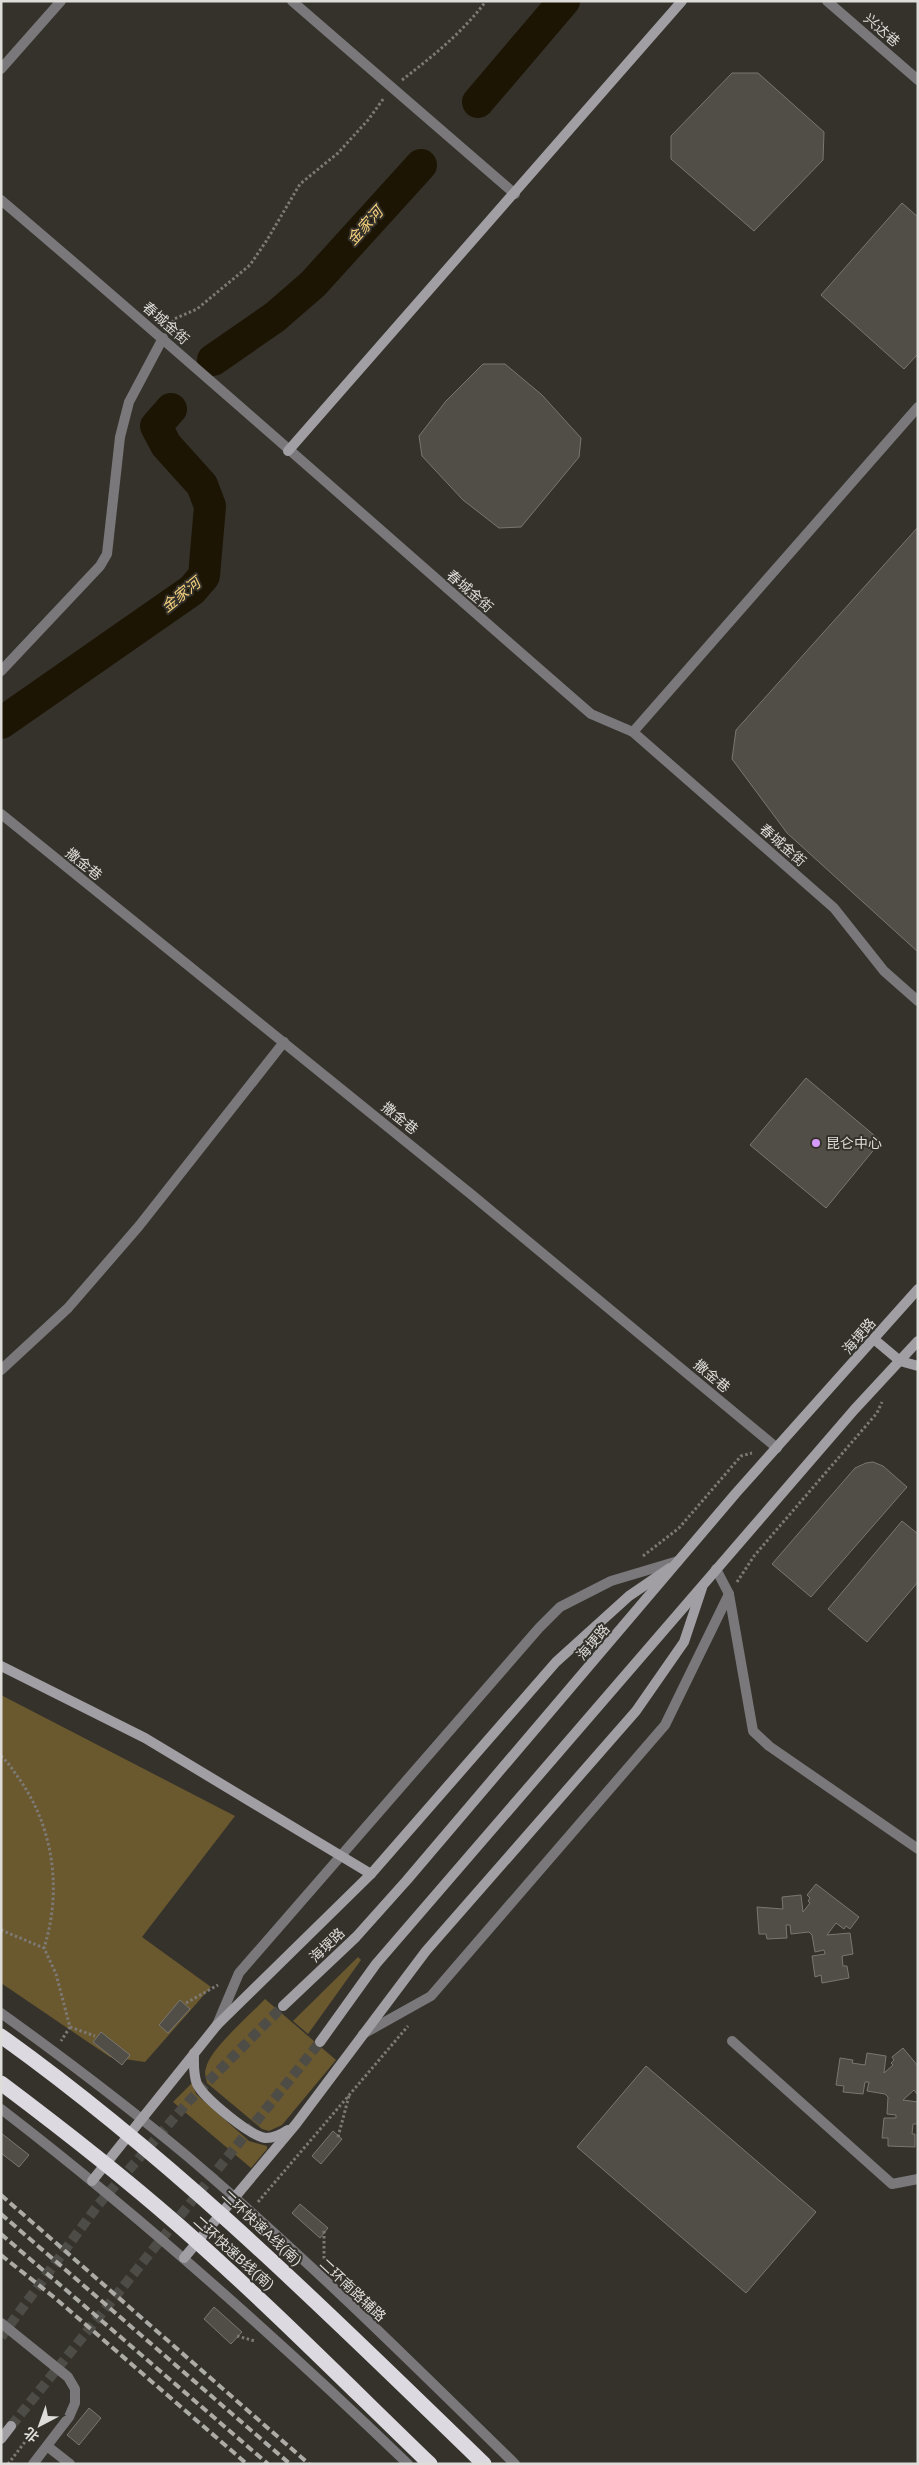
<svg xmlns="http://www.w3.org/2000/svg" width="919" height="2465" viewBox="0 0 919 2465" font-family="Roboto,'Noto Sans SC',sans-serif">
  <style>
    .green { fill: #6a582e }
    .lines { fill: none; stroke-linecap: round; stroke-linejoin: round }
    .river { stroke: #1d1504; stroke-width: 32 }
    .building { fill: #514d47; stroke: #7a776f }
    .secondary-tunnel { stroke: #4e4c46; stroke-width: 10; stroke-dasharray: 10 5; stroke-linecap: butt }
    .path { stroke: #7d7a75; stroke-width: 3; stroke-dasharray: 2.5 2.5; stroke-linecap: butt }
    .street { stroke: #7a787b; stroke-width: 10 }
    .secondary { stroke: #a29fa4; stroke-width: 10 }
    .highway { stroke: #ddd9e0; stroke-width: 15 }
    .rail { stroke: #adaba6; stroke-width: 4; stroke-dasharray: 8 4; stroke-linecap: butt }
    .poi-dot { fill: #d59bfb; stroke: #35322c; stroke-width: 2 }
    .labels { text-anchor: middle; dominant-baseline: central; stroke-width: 4; stroke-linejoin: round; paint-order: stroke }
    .street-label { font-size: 14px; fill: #dfddd9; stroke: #35322c }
    .poi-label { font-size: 14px; fill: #dfddd9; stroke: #35322c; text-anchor: start }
    .water-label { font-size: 15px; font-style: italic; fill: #f8d37d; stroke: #35322c }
  </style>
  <rect width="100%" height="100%" fill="#35322c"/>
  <g class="green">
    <path d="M1,1695L235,1816L142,1937L211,1987L145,2062L110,2057L1,1983Z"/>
    <path d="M358,1957L361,1960L308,2034L293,2021Z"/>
    <path d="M265,1999L336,2060L282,2125L269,2131L262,2129L207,2083C206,2078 204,2073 206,2068C209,2050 251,2014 265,1999Z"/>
    <path d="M192,2083L196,2094L249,2141L267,2146V2149L251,2168L173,2102Z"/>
  </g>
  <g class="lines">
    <g class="river">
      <path d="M478,102L564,1"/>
      <path d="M213,360L275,317L313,284L421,165"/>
      <path d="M1,723L192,590L204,576L210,506L202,485L166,445L156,426L171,409"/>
    </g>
  </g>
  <g class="building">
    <path d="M732,73H758L824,132L823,160L754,231L671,159V136Z"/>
    <path d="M902,203L918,217V354L904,369L821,295Z"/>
    <path d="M483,364H505L542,395L581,438L579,457L521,527L499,528L463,500L422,456L419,436L446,401Z"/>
    <path d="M918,527V952L787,833L732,759L736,730Z"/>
    <path d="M806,1078L881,1141L826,1208L750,1145Z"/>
    <path d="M873,1462L883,1466L907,1487L811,1597L772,1564L855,1468L866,1463Z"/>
    <path d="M902,1521L918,1534V1582L867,1642L828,1609Z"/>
    <path d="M816,1884L859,1917L850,1929L846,1926L844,1929L836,1923L827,1935L850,1933L853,1954L842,1956L843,1966H847L849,1978L822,1983L821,1975L815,1977L812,1956L825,1954L824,1950L815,1952L812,1935L809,1932L791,1934L790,1925H786L787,1938L767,1939L766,1934H759L757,1907L783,1909L782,1897L801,1895L803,1912L810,1903L808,1901L810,1898L807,1895Z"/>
    <path d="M180,2000L190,2009L168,2033L159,2025Z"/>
    <path d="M101,2032L130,2055L122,2065L93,2042Z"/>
    <path d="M903,2048L918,2066V2095L914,2090L903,2100L918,2102V2124H913L912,2134H915V2147L888,2146V2138H882L884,2118H896V2115L887,2114L888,2097L885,2094L867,2091L869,2082H865L863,2094L843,2092L844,2086L836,2085L840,2058L853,2060L852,2063L865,2065L867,2053L886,2056L884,2073L893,2065L891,2063L894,2060L892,2057Z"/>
    <path d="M646,2066L816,2212L746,2293L577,2147Z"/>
    <path d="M333,2131L342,2139L321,2164L312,2156Z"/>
    <path d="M1,2133L29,2155L19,2167L1,2153Z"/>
    <path d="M300,2204L328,2228L320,2238L292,2213Z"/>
    <path d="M214,2307L242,2332L231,2344L204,2319Z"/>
    <path d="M89,2408L101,2418L79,2445L67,2435Z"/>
  </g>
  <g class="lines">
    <g class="secondary-tunnel">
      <path d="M1,2337L98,2205L189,2101L283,2006"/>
      <path d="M11,2426L320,2042"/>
    </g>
    <g class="path">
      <path d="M402,80C433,56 462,33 486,1"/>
      <path d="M170,327L174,319L197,309L250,265L267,240L300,184L338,153L368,120L384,98"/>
      <path d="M643,1556L679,1528L741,1456L752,1453"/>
      <path d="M737,1582L754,1556L877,1413L882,1402"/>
      <path d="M1,1756C9,1763 14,1772 20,1780C54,1829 62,1891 44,1948"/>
      <path d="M1,1930L44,1948L56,1974L70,2027L61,2041"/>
      <path d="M186,2003L218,1985"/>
      <path d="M70,2027L95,2036"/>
      <path d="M338,2137L349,2096"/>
      <path d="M258,2202L408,2026"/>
      <path d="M324,2231V2260"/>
      <path d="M237,2336L255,2341"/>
      <path d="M8,2464L28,2438"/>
    </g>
    <g class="street">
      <path d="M292,1L515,194"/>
      <path d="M827,1L918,80"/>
      <path d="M1,69L61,1"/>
      <path d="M1,200C200,369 394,543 591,714L633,732L834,908L884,971L918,1001"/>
      <path d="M1,671L100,566L107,554L120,437L129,402L163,338"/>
      <path d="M633,732L918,407"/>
      <path d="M1,814L472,1195L777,1448"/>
      <path d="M1,1370L68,1308L139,1226L284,1042"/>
      <path d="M716,1569L729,1594L753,1731L769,1746L918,1849"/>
      <path d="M1,2013C65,2059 127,2106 187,2156C301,2253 408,2359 515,2464"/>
      <path d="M217,2025L239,1973L539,1628L560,1607L611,1581L678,1561"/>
      <path d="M363,2034L431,1996L665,1725L729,1594"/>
      <path d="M732,2041L892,2184L918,2179"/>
      <path d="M1,2109C144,2219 278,2339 408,2464"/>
      <path d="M1,2323L68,2377L75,2389V2403L69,2417L33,2464"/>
      <path d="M47,2446L70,2464"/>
    </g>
    <g class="secondary">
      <path d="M288,451L682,1"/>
      <path d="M875,1340L900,1361L918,1366"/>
      <path d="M1,1666L145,1738L371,1874"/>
      <path d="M283,2006L356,1937L407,1880L736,1493L918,1289"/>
      <path d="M320,2042L376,1964L854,1410L918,1341"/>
      <path d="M194,2053C194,2063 193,2074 197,2084C204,2098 251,2137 266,2138C274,2138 282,2134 288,2130"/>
      <path d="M92,2181L217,2025L371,1874L556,1662L629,1596L670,1568"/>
      <path d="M184,2258L296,2124L426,1951L636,1711L684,1642L702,1588"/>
      <path d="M1,2439L11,2426"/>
    </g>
    <g class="highway">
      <path d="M1,2036C177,2162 329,2314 484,2464"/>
      <path d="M1,2083C61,2128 120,2174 176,2223C264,2300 346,2383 430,2464"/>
    </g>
    <g class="rail">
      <path d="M1,2195L309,2464"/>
      <path d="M1,2214L290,2464"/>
      <path d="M1,2234L268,2464"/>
      <path d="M1,2255L55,2298L247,2464"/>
    </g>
  </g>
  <circle class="poi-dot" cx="816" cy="1143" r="5"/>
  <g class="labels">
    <g class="street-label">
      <text transform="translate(882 30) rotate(41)">兴达巷</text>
      <text transform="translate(166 323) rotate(41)">春城金街</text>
      <text transform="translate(470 591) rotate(41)">春城金街</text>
      <text transform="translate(783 845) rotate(41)">春城金街</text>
      <text transform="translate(84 864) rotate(39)">撒金巷</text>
      <text transform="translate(400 1118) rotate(39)">撒金巷</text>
      <text transform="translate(859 1336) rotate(-49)">海埂路</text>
      <text transform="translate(712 1376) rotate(40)">撒金巷</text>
      <text transform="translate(593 1642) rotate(-49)">海埂路</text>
      <text transform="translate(327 1945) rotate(-44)">海埂路</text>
      <text transform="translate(262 2228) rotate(43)">二环快速A线(南)</text>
      <text transform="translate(234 2253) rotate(42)">二环快速B线(南)</text>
      <text transform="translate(353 2290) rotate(43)">二环南路辅路</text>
    </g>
    <g class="poi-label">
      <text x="826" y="1143">昆仑中心</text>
    </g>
    <g class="water-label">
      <text transform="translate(365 226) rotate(-48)">金家河</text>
      <text transform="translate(181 595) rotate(-39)">金家河</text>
    </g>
  </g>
  <rect width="919" height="2465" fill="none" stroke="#dfddd9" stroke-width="5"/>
  <g transform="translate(40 2425) rotate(221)" stroke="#35322c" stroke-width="4" paint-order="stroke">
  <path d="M0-4L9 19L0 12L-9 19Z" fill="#dfddd9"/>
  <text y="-8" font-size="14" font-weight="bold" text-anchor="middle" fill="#dfddd9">北</text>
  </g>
</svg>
